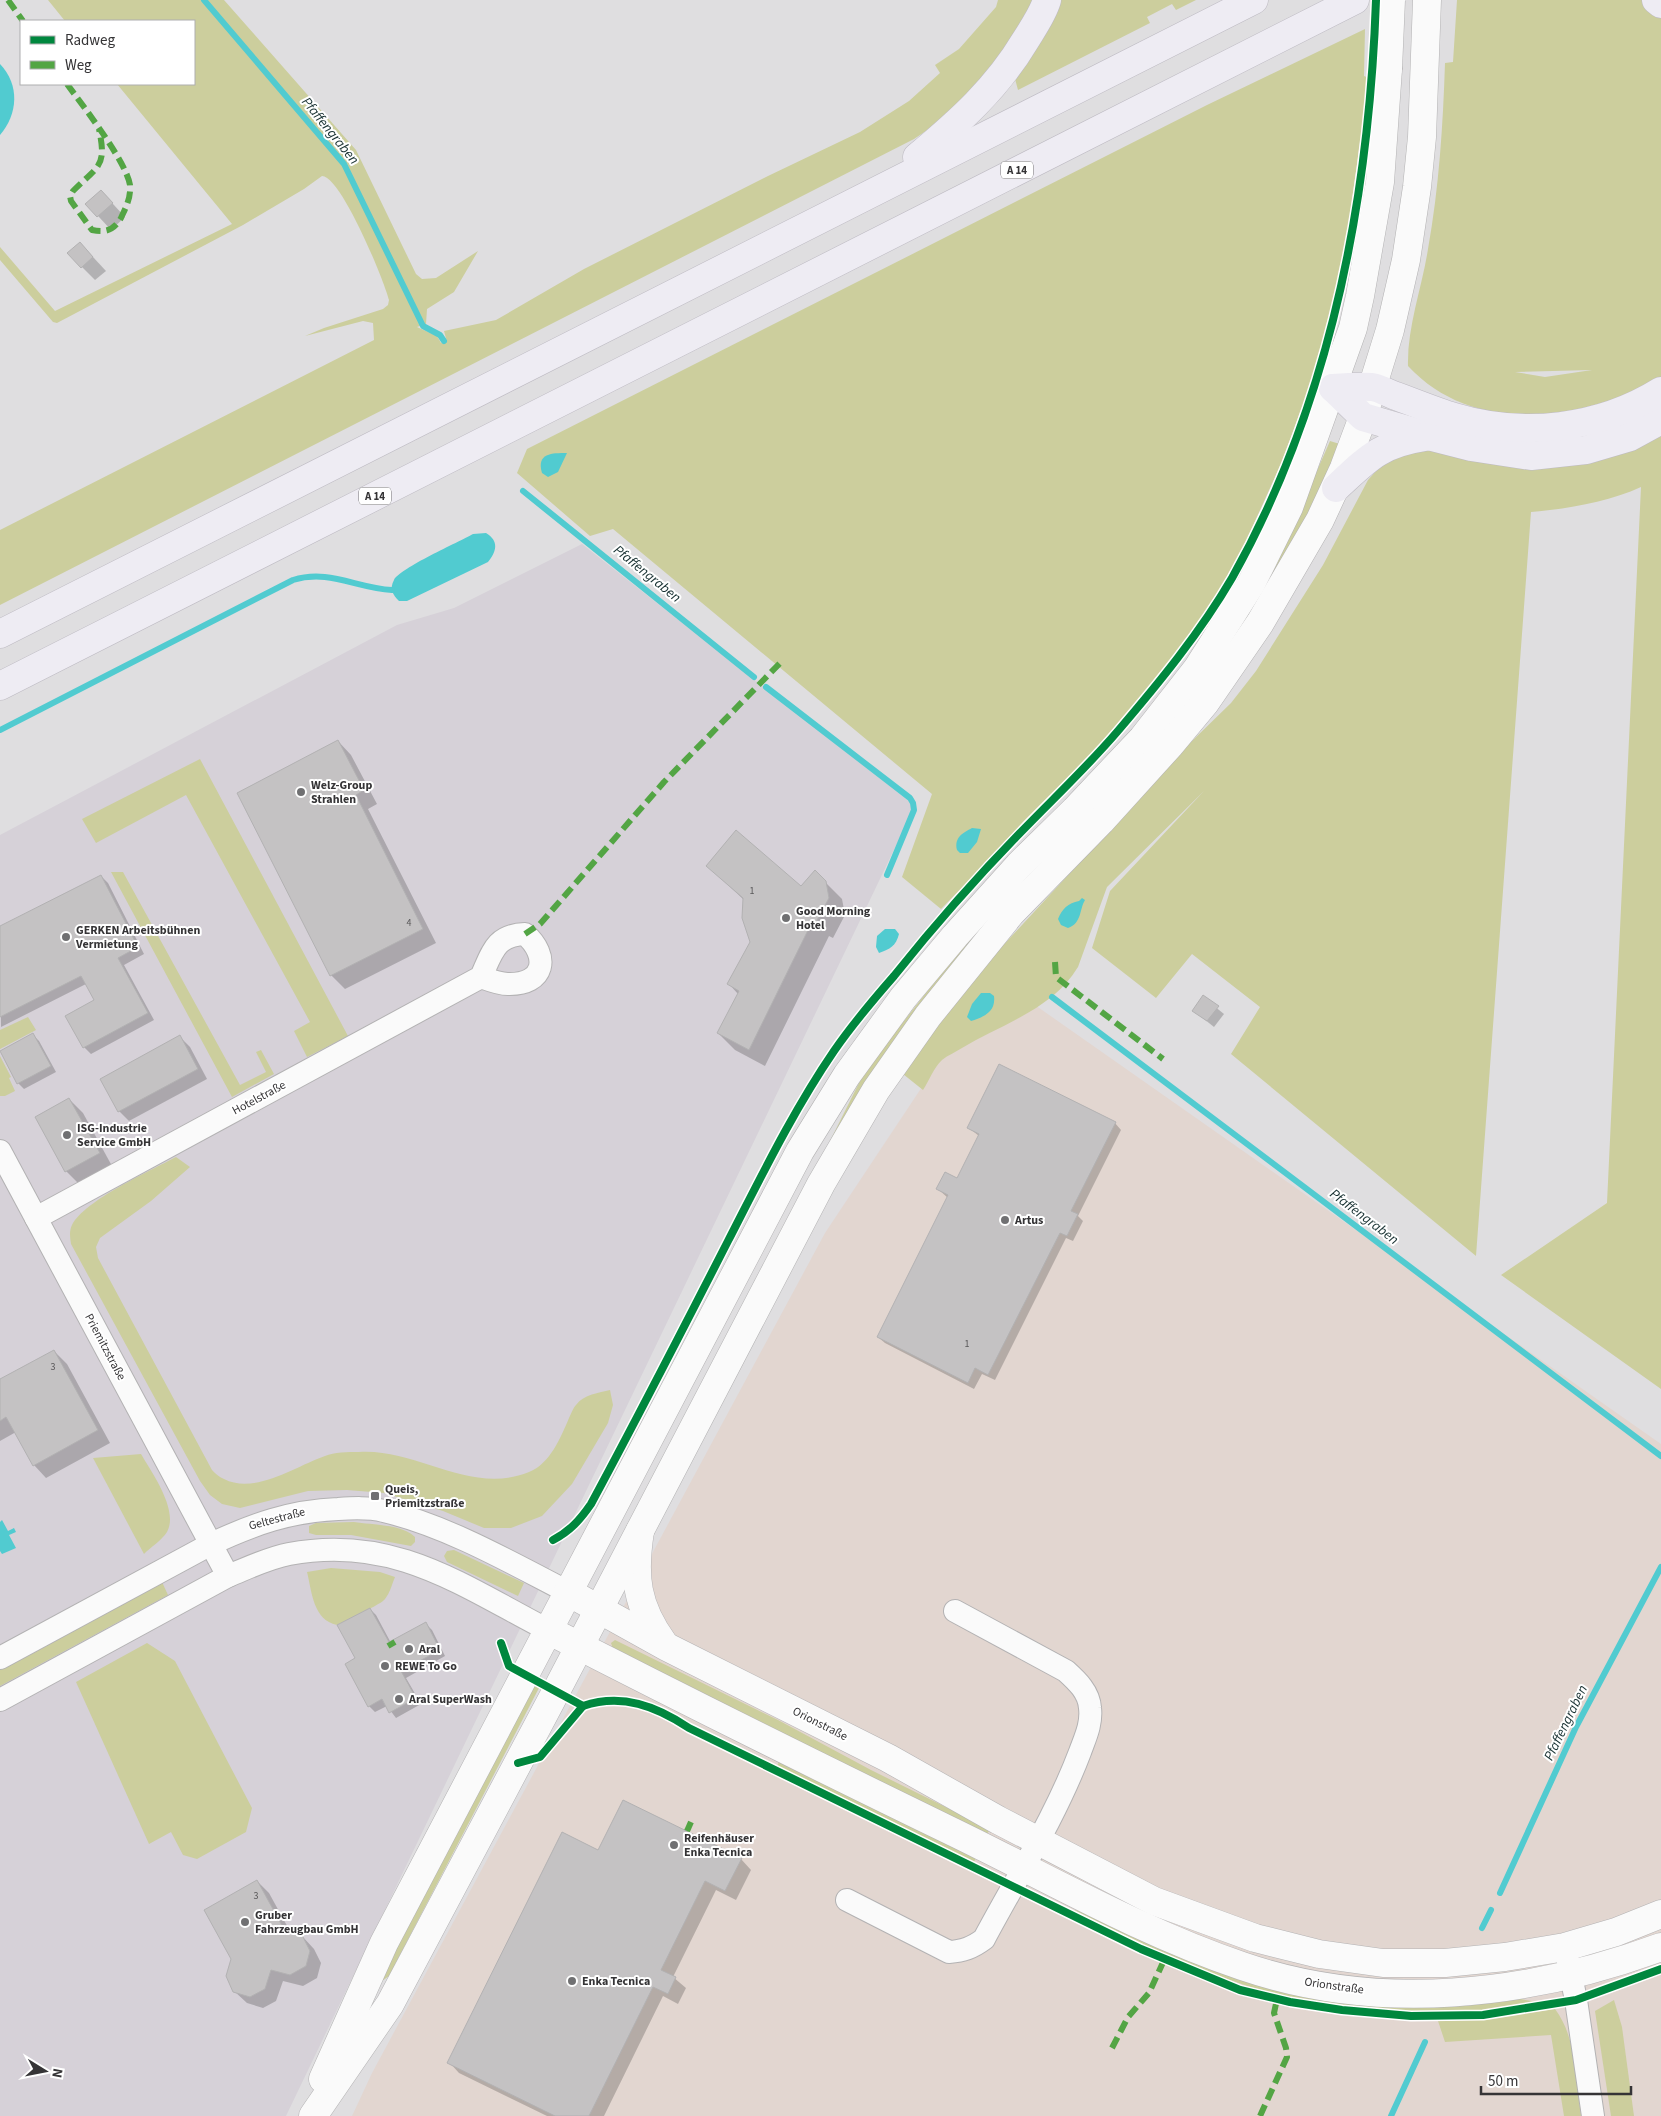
<svg xmlns="http://www.w3.org/2000/svg" width="1661" height="2116" viewBox="0 0 1661 2116" font-family="'Source Sans 3',sans-serif">
  <style>
    .built { fill: #d6d1d8 }
    .industrial { fill: #e2d6d0 }
    .green { fill: #ccce9d; fill-rule: evenodd }
    .water { fill: #51cbd0 }
    .shadow { fill: #0003 }
    .lines { fill: none; stroke-linecap: round; stroke-linejoin: round }
    .stream { stroke: #51cbd0; stroke-width: 6 }
    .building { fill: #c4c2c3; stroke: #b2b1b2 }
    .minor-casing { stroke: #b3b2b3; stroke-width: 24 }
    .tertiary-casing { stroke: #b3b2b3; stroke-width: 29 }
    .secondary-casing { stroke: #b3b2b3; stroke-width: 29 }
    .motorway-casing { stroke: #bdbac2; stroke-width: 29 }
    .minor { stroke: #fafafa; stroke-width: 22 }
    .tertiary { stroke: #fafafa; stroke-width: 28 }
    .secondary { stroke: #fafafa; stroke-width: 28 }
    .motorway { stroke: #eeecf3; stroke-width: 28 }
    .secondary-bridge-casing { stroke: #b3b2b3; stroke-width: 29; stroke-linecap: butt }
    .secondary-bridge { stroke: #fafafa; stroke-width: 28 }
    .quiet { stroke: #53a544; stroke-width: 6; stroke-dasharray: 12 6; stroke-linecap: butt }
    .cycleway-casing { stroke: #fff; stroke-width: 11 }
    .cycleway { stroke: #00873e; stroke-width: 8 }
    .poi-dot { fill: #707072; stroke: #fff; stroke-width: 2 }
    .labels { text-anchor: middle; dominant-baseline: central; stroke-width: 4; stroke-linejoin: round; paint-order: stroke }
    .number-label { font-size: 10px; fill: #595859 }
    .shield { fill: #fff; stroke: #727172; stroke-width: 1 }
    .shield-label { font-size: 11px; font-weight: bold; fill: #353436 }
    .poi-label { font-size: 12px; font-weight: bold; fill: #353436; stroke: #fff; text-anchor: start }
    .street-label { font-size: 12px; fill: #353436; stroke: #fff }
    .water-label { font-size: 14px; font-style: italic; fill: #173031; stroke: #fff }
  </style>
  <rect width="100%" height="100%" fill="#dfdee0"/>
  <path class="built" d="M582,544L915,806L286,2116H0V835L397,625L454,608Z"/>
  <path class="industrial" d="M995,977L1661,1444V2116H352L372,2073L825,1233Z"/>
  <g class="green">
    <path d="M48,0H224L356,150L416,274L422,279L436,278L478,251L454,292L427,309L426,324L417,327L437,336L441,343L447,342L444,331L496,320L584,269L768,176L860,132L909,101L940,73L935,65L959,49L996,7L998,0H1042L1038,9L951,114L914,139L0,605V530L374,340L373,323L363,321L305,336L324,328L383,309L388,305L389,300C384,280 341,176 322,176L304,189L243,225L57,323L53,322L0,260V247L55,311L232,224L117,84H194V21H65Z"/>
    <path d="M1058,0H1196L1176,10L1172,4L1147,17L1150,23L1018,90L1014,75Z"/>
    <path d="M1457,0H1644L1661,12V379C1583,419 1475,438 1408,366C1407,327 1422,288 1428,249C1439,188 1443,125 1445,63L1453,62ZM1592,370L1545,377L1515,372L1591,370Z"/>
    <path d="M1365,29L1364,76L1369,78L1346,243L1328,324L1312,380L1281,464L1241,552L1220,589L1194,629L1116,730L941,909L902,877L932,794L613,529L590,536L517,473L527,449L1207,105Z"/>
    <path d="M1661,426V1389L1501,1275L1607,1203L1641,487C1608,502 1567,509 1531,512L1476,1256L1231,1054L1260,1007L1192,954L1156,998L1092,948L1110,891L1204,791L1107,887L1078,967C1053,1009 1002,1024 962,1048C956,1052 948,1055 942,1060C934,1067 929,1081 923,1090L903,1074L972,979L1191,742L1231,703L1256,671L1323,565L1368,480L1387,459L1429,447L1495,456Z"/>
    <path d="M1330,441L1343,445L1318,502L1212,676L965,950L820,1161L865,1071L961,948L1245,618L1274,569Z"/>
    <path d="M200,759L348,1036L307,1057L294,1031L310,1022L186,795L96,843L82,819Z"/>
    <path d="M111,872H123L240,1085L266,1072L256,1052L261,1050L274,1074L232,1097Z"/>
    <path d="M28,1017L36,1030L0,1049V1030Z"/>
    <path d="M0,1056L11,1077L9,1078L15,1091L5,1096H0Z"/>
    <path d="M176,1157L190,1167L151,1201L100,1238L96,1247L98,1258L212,1470C215,1473 219,1477 224,1479C255,1495 296,1466 325,1456C334,1452 348,1452 359,1452C417,1448 471,1496 529,1472C550,1464 561,1437 569,1418C571,1414 573,1408 576,1405C584,1394 599,1393 610,1390L613,1405L608,1423L572,1484L542,1516L511,1528H484L443,1511L384,1493L347,1490L308,1491L240,1508L222,1504L210,1495L200,1481L71,1244C70,1238 69,1231 72,1225C85,1200 150,1171 176,1157Z"/>
    <path d="M141,1454C152,1473 179,1510 167,1532C162,1540 151,1547 144,1554L93,1458Z"/>
    <path d="M354,1522C372,1525 402,1524 415,1537V1542L411,1546L351,1535H316L309,1533V1526L316,1523Z"/>
    <path d="M454,1550L524,1583L518,1596L447,1562L444,1556L447,1551Z"/>
    <path d="M331,1568L380,1572L395,1577C392,1584 390,1593 385,1599C382,1604 345,1621 337,1625C313,1620 312,1592 307,1572Z"/>
    <path d="M162,1582L168,1595L0,1686V1670Z"/>
    <path d="M615,1640L778,1720L871,1770L990,1829L986,1836L613,1649L611,1643Z"/>
    <path d="M147,1643L175,1661L252,1808L246,1832L197,1859L183,1855L171,1832L149,1844L76,1682Z"/>
    <path d="M531,1684L539,1688L389,1976L382,1981L381,1973Z"/>
    <path d="M780,1760L977,1856L974,1862L777,1766Z"/>
    <path d="M1066,1909L1081,1911L1419,2007L1465,2006L1520,1999L1543,2003C1494,2010 1445,2014 1396,2013C1278,2009 1170,1960 1066,1909Z"/>
    <path d="M1614,2000L1622,2027L1634,2116H1611L1595,2011Z"/>
    <path d="M1555,2009C1577,2038 1576,2081 1581,2116H1564L1551,2035L1445,2042L1438,2021L1483,2019Z"/>
  </g>
  <g class="water">
    <path d="M0,64C20,85 18,114 0,135Z"/>
    <path d="M567,453L558,472L548,477L542,473C536,453 552,453 567,453Z"/>
    <path d="M486,533C499,541 497,551 488,562L407,601H399C393,595 389,589 394,580C400,568 459,542 473,534Z"/>
    <path d="M972,828L981,829L977,842L968,853H960L957,850C954,837 963,833 972,828Z"/>
    <path d="M1082,898L1085,900C1079,910 1082,923 1068,928L1061,925L1058,919C1062,909 1068,903 1079,901Z"/>
    <path d="M885,929H895L899,934C896,946 890,949 879,953L876,947L877,936Z"/>
    <path d="M981,993H990L994,996C996,1012 984,1017 971,1021L967,1017L972,1004Z"/>
    <path d="M2,1520L8,1531L14,1528L16,1532L9,1535L16,1548L2,1554L0,1551V1522Z"/>
  </g>
  <g class="shadow">
    <path d="M101,191L125,217L111,230L87,204Z"/>
    <path d="M80,243L106,271L95,280L82,267Z"/>
    <path d="M338,741L351,755L377,804L368,809L436,943L345,989L331,975L239,793Z"/>
    <path d="M708,866L801,888L825,882L842,899L845,915L833,938L829,936L765,1066L735,1050L718,1033L738,994L729,984L752,942L744,900Z"/>
    <path d="M101,876L108,883L144,954L124,965L154,1020L91,1054L84,1047L95,1001L86,984L1,1027L0,927Z"/>
    <path d="M1203,997L1224,1014L1214,1027L1194,1011Z"/>
    <path d="M33,1035L39,1041L56,1072L24,1089L18,1083Z"/>
    <path d="M180,1037L190,1047L207,1079L129,1121L119,1111L102,1079Z"/>
    <path d="M69,1099L83,1113L112,1166L80,1185L66,1171Z"/>
    <path d="M1115,1123L1121,1130L1078,1216L1083,1221L1073,1241L1066,1238L995,1380L982,1374L974,1389L885,1343L878,1337L948,1198L938,1189L957,1180L979,1136L969,1128Z"/>
    <path d="M54,1351L67,1364L110,1443L46,1478L34,1465L16,1432L0,1441V1381Z"/>
    <path d="M370,1609L376,1615L391,1643L426,1624L432,1630L445,1656L406,1678L421,1704L396,1718L387,1706L375,1712L369,1706L357,1659Z"/>
    <path d="M599,1852L741,1859L751,1870L736,1900L716,1890L673,1977L686,1988L678,2004L663,1996L604,2116H547L459,2073L449,2062Z"/>
    <path d="M257,1881L269,1893L291,1933L302,1936L314,1949L321,1963L317,1978L303,1986L283,1981L276,2001L263,2008L247,2003L234,1991Z"/>
  </g>
  <g class="lines">
    <g class="stream">
      <path d="M204,0L344,164L423,326L440,335L444,341"/>
      <path d="M523,491L754,677"/>
      <path d="M766,687L910,798L913,803L914,810L887,875"/>
      <path d="M0,730L293,580C329,569 356,588 392,590"/>
      <path d="M1052,997L1661,1456"/>
      <path d="M1500,1893L1576,1727L1661,1567"/>
      <path d="M1482,1928L1491,1910"/>
      <path d="M1391,2116L1425,2042"/>
    </g>
  </g>
  <g class="building">
    <path d="M101,190L113,203L97,217L85,204Z"/>
    <path d="M80,242L93,257L81,268L67,253Z"/>
    <path d="M338,740L364,790L356,795L423,929L330,976L237,793Z"/>
    <path d="M736,830L801,886L815,870L826,881L829,898L816,922L813,920L749,1050L717,1033L739,991L727,984L750,942L742,918L743,898L706,866Z"/>
    <path d="M101,875L138,947L118,958L148,1013L83,1048L65,1016L94,1000L81,976L0,1017V926Z"/>
    <path d="M1203,995L1219,1006L1207,1021L1192,1011Z"/>
    <path d="M33,1033L51,1066L17,1084L0,1051Z"/>
    <path d="M180,1035L198,1069L118,1112L100,1079Z"/>
    <path d="M999,1064L1116,1122L1071,1211L1078,1214L1067,1236L1060,1233L988,1375L975,1368L968,1383L877,1337L948,1195L936,1189L945,1172L957,1178L979,1134L967,1128Z"/>
    <path d="M69,1098L100,1153L65,1172L35,1117Z"/>
    <path d="M54,1350L98,1430L33,1466L6,1417L0,1421V1379Z"/>
    <path d="M370,1608L389,1642L426,1622L440,1650L401,1671L416,1698L389,1713L382,1699L368,1707L345,1664L355,1658L337,1625Z"/>
    <path d="M623,1800L742,1858L725,1891L705,1881L661,1970L676,1977L668,1994L653,1987L589,2116H555L447,2063L562,1832L598,1850Z"/>
    <path d="M257,1880L285,1931L302,1935L310,1951L306,1966L290,1975L271,1970L265,1989L250,1997L233,1992L226,1976L231,1959L204,1910Z"/>
  </g>
  <g class="lines">
    <g class="minor-casing">
      <g id="minor">
        <path d="M0,1151L228,1576"/>
        <path d="M36,1218L481,977C489,980 499,984 508,984C545,985 550,956 525,934C495,935 492,953 481,977"/>
        <path d="M0,1658L211,1544C254,1524 290,1511 338,1509C353,1508 369,1507 384,1511C447,1526 510,1562 568,1592"/>
        <path d="M0,1700L228,1576C248,1568 268,1558 289,1554C393,1534 461,1585 548,1630"/>
        <path d="M847,1900L949,1952C963,1951 972,1948 984,1939C1017,1877 1055,1818 1080,1752C1085,1738 1092,1724 1090,1708C1089,1692 1077,1681 1066,1671L955,1611"/>
        <path d="M1565,1947L1576,2000L1593,2116"/>
      </g>
    </g>
    <g class="tertiary-casing">
      <g id="tertiary">
        <path d="M640,1531C633,1576 636,1606 664,1644"/>
        <path d="M568,1592L667,1647L888,1758L998,1820L1154,1901L1255,1938L1319,1954L1383,1963H1445L1505,1957L1565,1947L1616,1932L1661,1914"/>
        <path d="M548,1630C682,1699 817,1766 953,1832C1048,1878 1141,1932 1242,1966C1379,2013 1528,1996 1661,1947"/>
      </g>
    </g>
    <g class="secondary-casing">
      <g id="secondary">
        <path d="M323,2079L384,1943L800,1151L847,1075L903,998L955,936L1019,865L1075,810L1143,738L1197,669L1251,584L1289,507L1353,328L1360,296L1380,182L1388,69"/>
        <path d="M313,2116L390,2004L552,1699L821,1184L876,1090L928,1016L1011,913L1101,821L1170,745L1205,703L1260,623L1320,520L1344,468L1363,417L1390,330L1406,260L1417,187L1422,137L1427,0"/>
      </g>
    </g>
    <g class="motorway-casing">
      <g id="motorway">
        <path d="M1656,0L1661,4"/>
        <path d="M917,157C959,122 997,88 1025,41C1033,28 1043,14 1047,0"/>
        <path d="M1333,388L1363,417L1428,436L1471,447L1531,456L1586,450L1630,437L1661,420"/>
        <path d="M1333,388C1346,387 1359,386 1372,387C1379,388 1386,392 1393,395C1413,402 1434,411 1454,417C1523,438 1600,429 1661,391"/>
        <path d="M1336,488C1368,458 1380,444 1425,437"/>
        <path d="M0,634L1254,0"/>
        <path d="M0,686L1355,0"/>
      </g>
    </g>
    <use href="#minor" class="minor"/>
    <use href="#tertiary" class="tertiary"/>
    <use href="#secondary" class="secondary"/>
    <use href="#motorway" class="motorway"/>
    <g class="secondary-bridge-casing">
      <path id="secondary-bridge" d="M1388,69L1391,0"/>
    </g>
    <use href="#secondary-bridge" class="secondary-bridge"/>
    <g class="quiet">
      <path d="M8,0L23,21"/>
      <path d="M67,84C83,106 126,161 130,185C131,198 126,207 121,218C114,230 106,233 92,230L71,201L70,196L73,191C99,165 107,167 99,129"/>
      <path d="M525,934L540,924L664,782L781,662"/>
      <path d="M1055,962L1056,977L1163,1059"/>
      <path d="M388,1646L395,1642"/>
      <path d="M687,1831L691,1822"/>
      <path d="M1112,2048L1128,2017L1149,1993L1165,1958"/>
      <path d="M1260,2116L1287,2057L1286,2048L1274,2013L1277,1999"/>
    </g>
    <g class="cycleway-casing">
      <g id="cycleway">
        <path d="M553,1540C570,1531 580,1520 591,1504C638,1417 683,1329 728,1241C761,1177 793,1111 834,1051C852,1025 873,1000 894,976C934,926 976,878 1021,832C1053,799 1087,767 1117,732C1158,684 1200,633 1232,578C1331,402 1369,199 1376,0"/>
        <path d="M501,1643L509,1666L583,1706C622,1693 656,1706 689,1728L1141,1949L1240,1990L1290,2002L1342,2010L1411,2016L1483,2015L1576,2000L1661,1969"/>
        <path d="M518,1763L540,1757L583,1706"/>
      </g>
    </g>
    <use href="#cycleway" class="cycleway"/>
  </g>
  <g class="poi-dot">
    <circle cx="301" cy="792" r="5"/>
    <circle cx="786" cy="918" r="5"/>
    <circle cx="66" cy="937" r="5"/>
    <circle cx="67" cy="1135" r="5"/>
    <circle cx="1005" cy="1220" r="5"/>
    <rect x="370" y="1491" width="10" height="10" rx="2.5"/>
    <circle cx="409" cy="1649" r="5"/>
    <circle cx="385" cy="1666" r="5"/>
    <circle cx="399" cy="1699" r="5"/>
    <circle cx="674" cy="1845" r="5"/>
    <circle cx="245" cy="1922" r="5"/>
    <circle cx="572" cy="1981" r="5"/>
  </g>
  <g class="labels">
    <g class="number-label">
      <text x="752" y="891">1</text>
      <text x="409" y="923">4</text>
      <text x="967" y="1344">1</text>
      <text x="53" y="1367">3</text>
      <text x="256" y="1896">3</text>
    </g>
    <g class="shield">
      <rect x="1001" y="161.5" width="32" height="17" rx="4"/>
      <rect x="359" y="487.5" width="32" height="17" rx="4"/>
    </g>
    <g class="shield-label">
      <text x="1017" y="170">A 14</text>
      <text x="375" y="496">A 14</text>
    </g>
    <g class="poi-label">
      <text x="311" y="785">Welz-Group<tspan x="311" dy="14">Strahlen</tspan></text>
      <text x="796" y="911">Good Morning<tspan x="796" dy="14">Hotel</tspan></text>
      <text x="76" y="930">GERKEN Arbeitsbühnen<tspan x="76" dy="14">Vermietung</tspan></text>
      <text x="77" y="1128">ISG-Industrie<tspan x="77" dy="14">Service GmbH</tspan></text>
      <text x="1015" y="1220">Artus</text>
      <text x="385" y="1489">Queis,<tspan x="385" dy="14">Priemitzstraße</tspan></text>
      <text x="419" y="1649">Aral</text>
      <text x="395" y="1666">REWE To Go</text>
      <text x="409" y="1699">Aral SuperWash</text>
      <text x="684" y="1838">Reifenhäuser<tspan x="684" dy="14">Enka Tecnica</tspan></text>
      <text x="255" y="1915">Gruber<tspan x="255" dy="14">Fahrzeugbau GmbH</tspan></text>
      <text x="582" y="1981">Enka Tecnica</text>
    </g>
    <g class="street-label">
      <text transform="translate(259 1098) rotate(-28)">Hotelstraße</text>
      <text transform="translate(105 1347) rotate(62)">Priemitzstraße</text>
      <text transform="translate(277 1519) rotate(-15)">Geltestraße</text>
      <text transform="translate(820 1724) rotate(27)">Orionstraße</text>
      <text transform="translate(1334 1986) rotate(8)">Orionstraße</text>
    </g>
    <g class="water-label">
      <text transform="translate(330 131) rotate(51)">Pfaffengraben</text>
      <text transform="translate(647 574) rotate(39)">Pfaffengraben</text>
      <text transform="translate(1364 1217) rotate(37)">Pfaffengraben</text>
      <text transform="translate(1566 1723) rotate(-64)">Pfaffengraben</text>
    </g>
  </g>
  <rect x="20" y="20" width="175" height="65" fill="#ffffff" stroke="#aeaeaf"/>
  <rect x="30" y="36" width="25" height="8" fill="#00873e" stroke="#aeaeaf"/>
  <text x="65" y="45" font-size="15" fill="#353436">Radweg</text>
  <rect x="30" y="61" width="25" height="8" fill="#53a544" stroke="#aeaeaf"/>
  <text x="65" y="70" font-size="15" fill="#353436">Weg</text>
  <g transform="translate(45 2071) rotate(100)" stroke="#ffffff" stroke-width="4" paint-order="stroke">
  <path d="M0-4L9 19L0 12L-9 19Z" fill="#353436"/>
  <text y="-8" font-size="14" font-weight="bold" text-anchor="middle" fill="#353436">N</text>
  </g>
  <path d="M1481 2086v8h150v-8" fill="none" stroke="#353436" stroke-width="2.5"/>
  <text x="1488" y="2086" font-size="15" fill="#353436" stroke="#ffffff" stroke-width="4" paint-order="stroke">50 m</text>
</svg>
